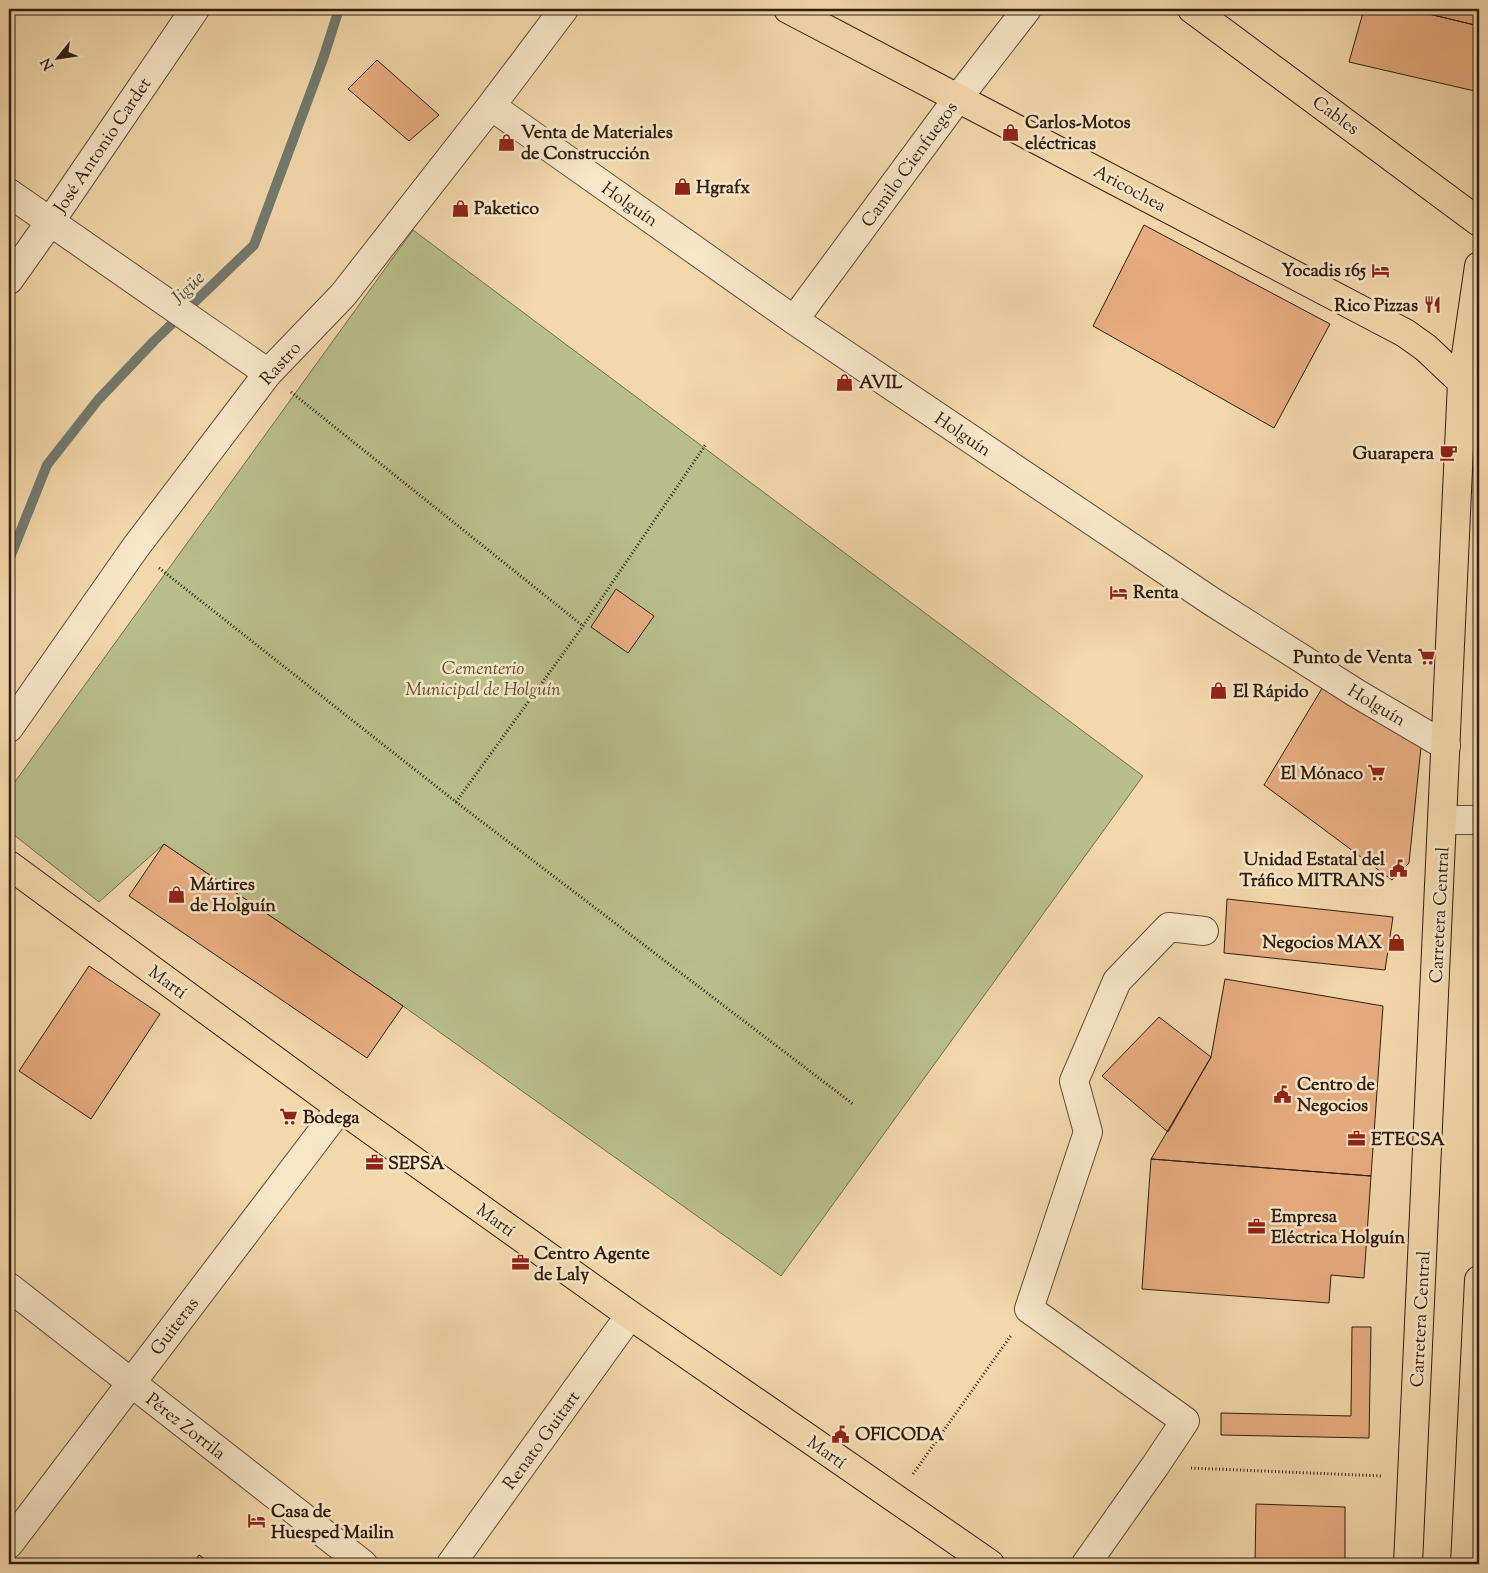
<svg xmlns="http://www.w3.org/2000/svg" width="1488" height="1573" font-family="'Sorts Mill Goudy',serif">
	<rect width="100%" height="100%" fill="#f3d8ab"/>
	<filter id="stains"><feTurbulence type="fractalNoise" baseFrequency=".004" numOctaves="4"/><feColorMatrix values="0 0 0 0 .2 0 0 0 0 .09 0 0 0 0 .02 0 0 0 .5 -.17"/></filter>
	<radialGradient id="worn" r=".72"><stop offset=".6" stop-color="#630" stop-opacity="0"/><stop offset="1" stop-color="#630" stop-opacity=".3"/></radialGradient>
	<path fill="#b9bf8b" stroke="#756e4e" d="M 413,230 L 1143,776 L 781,1276 L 403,1006 L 164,844 L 99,902 L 9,831 L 9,790 Z"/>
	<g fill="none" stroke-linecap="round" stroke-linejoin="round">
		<path stroke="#727b70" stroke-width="10" d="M 9,560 L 47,465 L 98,400 L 154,341 L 254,245 L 323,59 L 339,9"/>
	</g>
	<path fill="#e7ad81" stroke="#311d10" d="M 1364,9 L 1408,9 L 1479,26 L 1479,92 L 1349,62 Z
		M 1408,9 L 1479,9 L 1479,26 Z
		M 377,60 L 439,115 L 409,141 L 348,89 Z
		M 1144,225 L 1330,324 L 1274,428 L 1093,326 Z
		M 616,589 L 654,616 L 628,653 L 591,627 Z
		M 1324,685 L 1421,747 L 1409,863 L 1392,880 L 1264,785 Z
		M 164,844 L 403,1006 L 367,1058 L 129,896 Z
		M 1227,899 L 1393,917 L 1385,970 L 1224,953 Z
		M 89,966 L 160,1014 L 91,1119 L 19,1071 Z
		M 1225,979 L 1383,1006 L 1371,1176 L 1151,1159 L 1211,1057 Z
		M 1159,1017 L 1211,1057 L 1168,1132 L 1102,1076 Z
		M 1151,1159 L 1371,1176 L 1364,1278 L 1331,1275 L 1329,1303 L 1142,1289 Z
		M 1352,1327 L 1371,1327 L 1369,1438 L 1221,1435 L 1221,1413 L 1351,1416 Z
		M 1256,1504 L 1345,1507 L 1345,1564 L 1255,1564 Z
		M 199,1555 L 212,1564 L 192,1564 Z"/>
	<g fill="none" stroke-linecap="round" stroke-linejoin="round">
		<defs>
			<path id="minor" d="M 491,106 L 794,320 L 1211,601 L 1356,693 L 1446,746
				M 9,193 L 268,373
				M 9,280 L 50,222 L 195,9
				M 794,320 L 958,98 L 1027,9
				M 9,728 L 135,548 L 268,373 L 343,295 L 491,106 L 564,9
				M 1443,820 L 1479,820
				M 9,1287 L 363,1564
				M 9,1544 L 340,1108
				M 451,1564 L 630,1315
				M 1086,1564 L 1155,1466 L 1185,1421 L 1029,1309 L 1088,1132 L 1074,1081 L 1117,981 L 1169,927 L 1204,931"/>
			<path id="major" d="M 788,9 L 1405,333 L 1426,348 L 1462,382
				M 1192,9 L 1479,222
				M 9,865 L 340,1108 L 630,1315 L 990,1564
				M 1408,1564 L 1462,382 L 1479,266
				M 1465,1564 L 1479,1280"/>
		</defs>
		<use href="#minor" stroke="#624c37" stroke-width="30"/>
		<use href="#major" stroke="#311d10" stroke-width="30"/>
		<path stroke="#311d10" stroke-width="3" stroke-dasharray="1 2.5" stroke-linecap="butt" d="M 291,392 L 583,626
			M 159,568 L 456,802 L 853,1104
			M 456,802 L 583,626 L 706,444
			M 1191,1468 L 1382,1476
			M 913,1474 L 1012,1334"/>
		<use href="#minor" stroke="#f7e6c8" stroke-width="28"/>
		<use href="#major" stroke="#f3d8ab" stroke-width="28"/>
	</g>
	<defs>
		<symbol id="shop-bare" viewBox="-9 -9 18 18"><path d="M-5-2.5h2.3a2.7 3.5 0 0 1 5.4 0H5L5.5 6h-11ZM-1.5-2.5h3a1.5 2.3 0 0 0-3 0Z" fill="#8f2418" stroke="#f7e6c8" stroke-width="2.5" paint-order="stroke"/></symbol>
		<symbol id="hotel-bare" viewBox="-9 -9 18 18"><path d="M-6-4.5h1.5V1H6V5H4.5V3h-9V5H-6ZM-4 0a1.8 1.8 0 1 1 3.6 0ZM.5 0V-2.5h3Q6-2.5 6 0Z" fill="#8f2418" stroke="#f7e6c8" stroke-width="2.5" paint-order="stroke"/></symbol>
		<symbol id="restaurant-bare" viewBox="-9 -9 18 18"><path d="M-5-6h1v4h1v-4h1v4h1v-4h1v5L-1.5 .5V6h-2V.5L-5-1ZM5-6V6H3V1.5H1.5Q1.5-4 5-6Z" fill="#8f2418" stroke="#f7e6c8" stroke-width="2.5" paint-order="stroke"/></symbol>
		<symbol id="cafe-bare" viewBox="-9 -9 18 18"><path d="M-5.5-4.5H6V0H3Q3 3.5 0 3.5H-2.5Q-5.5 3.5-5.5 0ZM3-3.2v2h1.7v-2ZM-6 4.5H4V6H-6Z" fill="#8f2418" stroke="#f7e6c8" stroke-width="2.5" paint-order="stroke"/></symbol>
		<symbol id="supermarket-bare" viewBox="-9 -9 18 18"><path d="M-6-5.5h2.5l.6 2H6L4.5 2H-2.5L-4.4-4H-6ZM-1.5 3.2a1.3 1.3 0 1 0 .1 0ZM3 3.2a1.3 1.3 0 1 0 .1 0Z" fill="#8f2418" stroke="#f7e6c8" stroke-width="2.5" paint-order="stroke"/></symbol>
		<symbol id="civic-bare" viewBox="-9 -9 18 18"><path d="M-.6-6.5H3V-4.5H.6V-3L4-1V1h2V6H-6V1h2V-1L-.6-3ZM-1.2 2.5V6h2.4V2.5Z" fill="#8f2418" stroke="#f7e6c8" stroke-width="2.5" paint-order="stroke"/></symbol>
		<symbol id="office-bare" viewBox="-9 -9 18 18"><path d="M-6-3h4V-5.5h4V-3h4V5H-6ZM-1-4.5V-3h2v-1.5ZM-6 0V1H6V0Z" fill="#8f2418" stroke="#f7e6c8" stroke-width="2.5" paint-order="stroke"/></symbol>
	</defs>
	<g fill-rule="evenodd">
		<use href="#shop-bare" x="998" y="120" width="25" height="25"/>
		<use href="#shop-bare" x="494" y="130" width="25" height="25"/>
		<use href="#shop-bare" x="670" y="174" width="25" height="25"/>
		<use href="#shop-bare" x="448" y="196" width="25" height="25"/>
		<use href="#hotel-bare" x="1368" y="258" width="25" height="25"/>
		<use href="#restaurant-bare" x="1420" y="292" width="25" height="25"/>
		<use href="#shop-bare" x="832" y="370" width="25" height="25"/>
		<use href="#cafe-bare" x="1436" y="440" width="25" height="25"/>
		<use href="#hotel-bare" x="1106" y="580" width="25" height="25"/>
		<use href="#supermarket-bare" x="1414" y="644" width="25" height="25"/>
		<use href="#shop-bare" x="1206" y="678" width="25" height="25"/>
		<use href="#supermarket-bare" x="1364" y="760" width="25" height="25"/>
		<use href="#civic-bare" x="1386" y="856" width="25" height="25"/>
		<use href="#shop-bare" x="164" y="882" width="25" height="25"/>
		<use href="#shop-bare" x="1384" y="930" width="25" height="25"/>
		<use href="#civic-bare" x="1270" y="1082" width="25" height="25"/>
		<use href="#supermarket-bare" x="276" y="1104" width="25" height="25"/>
		<use href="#office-bare" x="1344" y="1126" width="25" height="25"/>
		<use href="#office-bare" x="362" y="1150" width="25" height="25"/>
		<use href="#office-bare" x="1244" y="1214" width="25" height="25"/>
		<use href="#office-bare" x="508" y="1250" width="25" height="25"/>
		<use href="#civic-bare" x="828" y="1422" width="25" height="25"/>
		<use href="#hotel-bare" x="244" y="1508" width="25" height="25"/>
	</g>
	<g text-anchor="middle" stroke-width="5" stroke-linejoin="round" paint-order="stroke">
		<g font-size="18" fill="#311d10" stroke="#f7e6c8">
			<text transform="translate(1336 115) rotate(36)" y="6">Cables</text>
			<text transform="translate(102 145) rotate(-56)" y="6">José Antonio Cardet</text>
			<text transform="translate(909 164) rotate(-54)" y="6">Camilo Cienfuegos</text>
			<text transform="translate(1130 188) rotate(28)" y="6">Aricochea</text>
			<text transform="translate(630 204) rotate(35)" y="6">Holguín</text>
			<text transform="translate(280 363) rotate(-48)" y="6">Rastro</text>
			<text transform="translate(963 434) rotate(34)" y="6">Holguín</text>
			<text transform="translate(1377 705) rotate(31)" y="6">Holguín</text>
			<text transform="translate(1439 915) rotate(-87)" y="6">Carretera Central</text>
			<text transform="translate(168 982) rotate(36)" y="6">Martí</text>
			<text transform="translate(496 1220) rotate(36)" y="6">Martí</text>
			<text transform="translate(1420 1319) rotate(-87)" y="6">Carretera Central</text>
			<text transform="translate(174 1326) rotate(-53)" y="6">Guiteras</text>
			<text transform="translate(186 1426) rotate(38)" y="6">Pérez Zorrila</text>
			<text transform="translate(541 1440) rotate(-54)" y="6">Renato Guitart</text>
			<text transform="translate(827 1452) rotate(35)" y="6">Martí</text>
		</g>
		<g font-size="18" font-weight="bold" fill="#311d10" stroke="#f7e6c8" text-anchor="start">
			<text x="1025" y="128">Carlos-Motos<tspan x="1025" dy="21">eléctricas</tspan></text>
			<text x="521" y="138">Venta de Materiales<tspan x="521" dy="21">de Construcción</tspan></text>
			<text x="696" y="193">Hgrafx</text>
			<text x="474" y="214">Paketico</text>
			<text x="1366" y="276" text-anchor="end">Yocadis 165</text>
			<text x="1418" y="311" text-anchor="end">Rico Pizzas</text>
			<text x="859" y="388">AVIL</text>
			<text x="1434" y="459" text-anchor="end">Guarapera</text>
			<text x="1133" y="598">Renta</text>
			<text x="1412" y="663" text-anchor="end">Punto de Venta</text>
			<text x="1233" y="697">El Rápido</text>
			<text x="1363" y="779" text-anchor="end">El Mónaco</text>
			<text x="1385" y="865" text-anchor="end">Unidad Estatal del<tspan x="1385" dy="21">Tráfico MITRANS</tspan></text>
			<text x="190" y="890">Mártires<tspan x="190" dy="21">de Holguín</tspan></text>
			<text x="1382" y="948" text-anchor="end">Negocios MAX</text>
			<text x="1297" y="1090">Centro de<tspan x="1297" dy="21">Negocios</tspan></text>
			<text x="303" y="1123">Bodega</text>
			<text x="1371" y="1145">ETECSA</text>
			<text x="388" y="1169">SEPSA</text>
			<text x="1271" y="1222">Empresa<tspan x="1271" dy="21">Eléctrica Holguín</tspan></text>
			<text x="534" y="1259">Centro Agente<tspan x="534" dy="21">de Laly</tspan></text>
			<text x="855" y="1440">OFICODA</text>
			<text x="271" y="1517">Casa de<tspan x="271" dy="21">Huesped Mailin</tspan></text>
		</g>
		<g font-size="18" font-style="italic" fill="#5a4e35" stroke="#f7e6c8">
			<text x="483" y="674">Cementerio<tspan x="483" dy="21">Municipal de Holguín</tspan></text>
		</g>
		<g font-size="19" font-style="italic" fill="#514c40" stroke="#f7e6c8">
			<text transform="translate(187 287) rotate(-45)" y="7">Jigüe</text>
		</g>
	</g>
	<rect width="1488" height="1573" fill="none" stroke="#f3d8ab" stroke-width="30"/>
	<rect x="10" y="10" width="1468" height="1553" fill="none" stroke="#311d10" stroke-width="2.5"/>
	<rect x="15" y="15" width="1458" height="1543" fill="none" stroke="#311d10"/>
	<g transform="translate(58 58) rotate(240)" stroke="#f7e6c8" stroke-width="4" paint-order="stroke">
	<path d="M0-4L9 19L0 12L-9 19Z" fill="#311d10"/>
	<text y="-8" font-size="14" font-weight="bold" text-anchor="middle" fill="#311d10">N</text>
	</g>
	<rect width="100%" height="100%" filter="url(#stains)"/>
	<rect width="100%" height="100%" fill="url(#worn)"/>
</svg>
